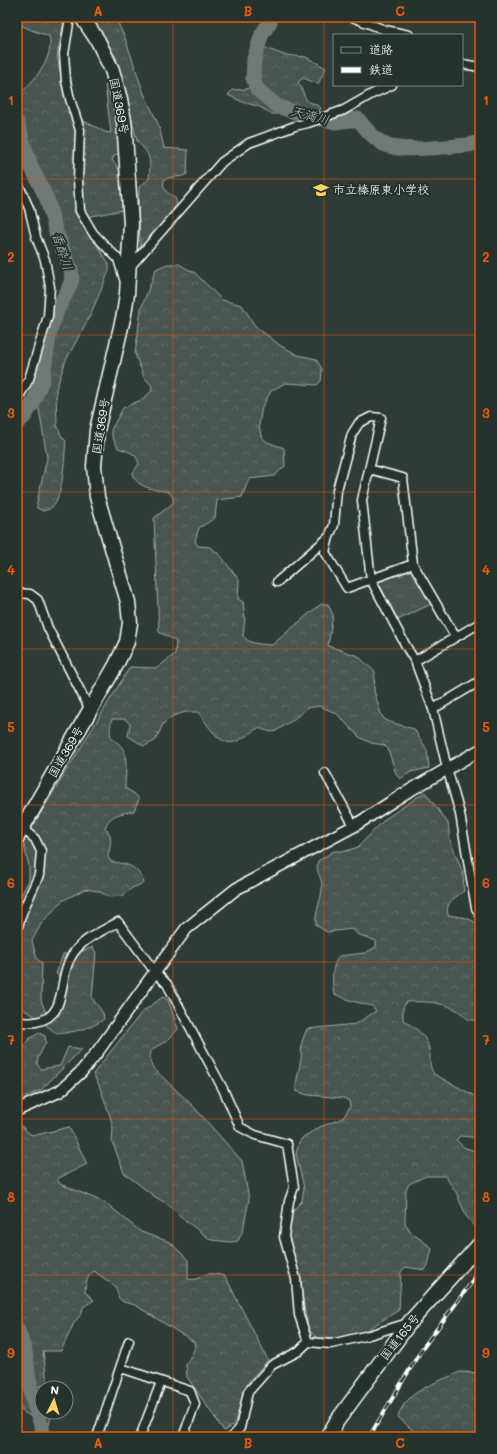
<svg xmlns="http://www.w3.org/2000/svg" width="497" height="1454" font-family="Mali,'Klee One',sans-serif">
	<defs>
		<pattern id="grass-tufts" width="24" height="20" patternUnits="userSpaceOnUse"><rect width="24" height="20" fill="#4a544f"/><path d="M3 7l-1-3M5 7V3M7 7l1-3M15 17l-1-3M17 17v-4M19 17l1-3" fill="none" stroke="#656e69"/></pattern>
		<pattern id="forest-crowns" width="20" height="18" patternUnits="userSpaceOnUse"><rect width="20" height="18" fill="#4a544f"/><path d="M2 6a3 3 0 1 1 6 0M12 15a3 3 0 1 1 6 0" fill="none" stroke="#656e69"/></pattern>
	</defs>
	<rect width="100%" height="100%" fill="#2f3b35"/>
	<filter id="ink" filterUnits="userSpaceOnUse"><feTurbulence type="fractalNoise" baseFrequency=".025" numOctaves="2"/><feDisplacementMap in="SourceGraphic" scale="8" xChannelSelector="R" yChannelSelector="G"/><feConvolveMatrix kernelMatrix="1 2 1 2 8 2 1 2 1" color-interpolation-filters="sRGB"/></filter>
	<g filter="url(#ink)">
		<path fill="url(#grass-tufts)" stroke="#a4aaa7" d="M 411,570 L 431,604 L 398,620 L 378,582 Z"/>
		<path fill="url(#forest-crowns)" stroke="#a4aaa7" d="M 17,17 L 65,17 L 57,56 L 69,113 L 105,132 L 111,133 L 105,85 L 109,83 L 112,87 L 122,147 L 121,153 L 115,155 L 112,160 L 123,174 L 123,210 L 91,216 L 84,223 L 109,264 L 109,271 L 90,316 L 66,360 L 56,389 L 57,425 L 62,437 L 66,441 C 64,457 64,502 49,509 C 47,510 45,510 43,511 L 37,508 L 37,502 L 47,458 L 38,403 L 47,371 L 55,329 L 77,275 L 78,269 L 61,229 L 17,113 L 17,97 C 32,82 55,60 49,36 L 31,30 L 17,23 Z
			M 90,17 L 113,17 L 117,21 L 125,38 L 143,91 L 159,126 L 164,148 L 188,150 L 187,174 C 179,179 171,175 164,180 C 162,190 168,193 175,198 L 177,204 L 141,251 L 138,211 L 139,187 L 149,179 C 151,159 151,156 137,141 L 116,57 Z
			M 263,47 L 284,55 L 306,57 L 326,68 L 318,84 L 303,78 L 298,82 C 303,88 303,95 307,101 L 319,106 L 321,108 L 318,113 L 310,114 L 292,106 L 285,114 L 272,114 L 258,106 L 245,103 L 228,95 L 232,90 L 247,89 L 251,85 Z
			M 167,264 L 179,264 L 184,267 L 195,273 L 222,300 L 242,305 L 255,326 L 281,346 L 298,355 L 316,359 L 322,369 L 321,381 L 317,385 L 285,383 L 271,391 L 262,407 L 259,425 L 261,436 L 267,442 L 284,448 L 285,466 L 274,476 L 249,479 L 242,497 L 217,500 L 215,518 L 199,528 L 195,541 L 198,546 L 210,547 L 220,555 L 239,580 L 238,599 L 243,602 L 245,618 L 243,636 C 250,645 262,644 272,645 L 317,607 L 322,604 L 328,604 L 333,615 L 328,646 L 358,656 L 375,672 L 374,691 L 381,714 L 384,719 L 390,722 L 414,729 L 427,750 L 429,768 L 411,772 L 400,779 L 396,774 L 388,749 L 384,745 L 371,743 L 359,737 L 336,713 L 319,706 L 307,708 L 293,720 L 276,731 L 271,732 L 258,728 C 251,732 244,738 237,741 C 220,749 207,723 198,712 L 186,712 L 173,716 L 163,724 L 155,741 L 144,746 L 128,736 L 130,724 L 125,719 L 112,719 C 105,746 119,736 124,752 C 128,762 125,777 125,788 L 135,794 L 139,799 L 134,811 C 122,813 108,815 105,828 C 114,836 110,846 108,857 L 111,862 C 127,863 139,867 144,883 L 132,888 L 122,896 L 110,897 L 98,891 L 85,889 L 62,901 L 41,924 L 32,941 L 37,959 L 42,963 L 41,1000 L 45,1011 L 59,1016 L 67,984 L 56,974 L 63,954 L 75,954 L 93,947 L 96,953 L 92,998 L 103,1013 L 104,1019 C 91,1029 73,1032 57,1034 L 35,1016 L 24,1010 L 17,1003 L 17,903 L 29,880 L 29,866 L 23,842 L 130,667 L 157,668 L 175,654 L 176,641 L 159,632 L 154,518 L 173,503 L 173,497 L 169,492 C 154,489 139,489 132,474 L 139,464 C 136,452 129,452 118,448 L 112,436 L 111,430 L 123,408 L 141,400 L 151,392 L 152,386 L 144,377 L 135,354 L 141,309 L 156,269 Z
			M 425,792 L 448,823 L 450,840 L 463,873 L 464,891 C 455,898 445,902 448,915 L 467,918 L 478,924 L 480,930 L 480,1020 C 463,1021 467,1016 455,1009 C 441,1002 423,1001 406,1002 L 403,1008 L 403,1020 C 419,1031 428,1035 430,1056 C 430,1063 430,1068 434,1074 L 480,1099 L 480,1138 L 460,1136 L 456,1140 L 465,1148 L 480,1152 L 480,1230 L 479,1231 L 466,1216 L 456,1192 L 445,1176 L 426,1176 L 409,1184 L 406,1190 L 405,1223 L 412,1233 L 432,1248 L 428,1265 L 425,1270 L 405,1267 L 401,1272 L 399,1310 L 360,1334 L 335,1339 L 317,1338 L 308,1329 L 299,1276 L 288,1238 L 290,1214 L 302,1201 L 304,1188 L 296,1154 L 299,1142 L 303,1137 L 320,1127 L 343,1118 L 350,1107 L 349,1101 L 344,1098 L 308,1095 L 296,1091 L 296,1084 L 301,1060 L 302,1041 L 307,1029 L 356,1024 L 376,1011 L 372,1006 L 352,1001 L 334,994 C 332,981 331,967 339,956 L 365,953 L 376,947 L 376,941 L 357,934 L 353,929 L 327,932 L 316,925 C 314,911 323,898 322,885 C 321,875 315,872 318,861 L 334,851 L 346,851 L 358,847 L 385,819 Z
			M 163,997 L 168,1000 L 178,1029 C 175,1032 172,1036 169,1039 C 156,1049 146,1046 152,1067 L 194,1107 L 242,1161 L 249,1199 L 243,1230 L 238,1241 L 231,1242 L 211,1240 L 186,1221 L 166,1203 L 155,1197 L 124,1173 L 112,1141 L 113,1128 L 110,1116 L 99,1085 L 93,1074 L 142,1012 Z
			M 39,1033 L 45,1036 L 46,1042 L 38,1058 L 37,1064 L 41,1069 L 60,1066 L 68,1047 L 82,1049 L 41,1090 L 17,1101 L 17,1054 L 29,1039 Z
			M 17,1122 L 30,1134 L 36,1135 L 69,1127 L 87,1164 L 57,1179 L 60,1184 L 106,1203 L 141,1232 L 170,1242 L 188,1260 L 188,1279 C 198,1281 200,1276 208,1274 C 213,1273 219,1275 225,1276 L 268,1360 L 249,1381 L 234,1424 L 224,1431 L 187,1377 L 186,1365 L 195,1348 L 194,1342 L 135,1305 L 123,1302 L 119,1298 L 115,1286 L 94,1271 C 86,1277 86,1283 85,1292 L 94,1300 L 83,1307 L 82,1313 L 74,1323 L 61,1351 L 43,1351 L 47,1382 L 43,1386 L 29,1387 L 28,1403 L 42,1409 L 42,1412 L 52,1413 L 48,1429 L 21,1410 L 17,1391 Z
			M 460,1372 L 480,1373 L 480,1437 L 420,1437 L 398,1417 C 405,1391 438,1382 460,1372 Z"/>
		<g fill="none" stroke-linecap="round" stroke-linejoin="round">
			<path stroke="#707975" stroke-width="15" d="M 271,17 L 270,22 L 262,34 L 254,59 L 253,78 L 257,89 L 277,106 L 303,115 L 335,122 L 358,119 C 365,128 372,137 382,143 C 398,154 448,146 469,145 L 480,142
				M 17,122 L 30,164 L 47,199 L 56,232 L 71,270 L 72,279 L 68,290 L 58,308 L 50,331 L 42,381 L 31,406 L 25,416 L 17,423
				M 17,1328 L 25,1351 L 32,1398 L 45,1437"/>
			<defs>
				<path id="street" d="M 70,17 L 64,54 L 66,81 L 70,99 L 80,130 L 78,180 L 80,211 L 93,233 L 118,259 L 124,279
					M 352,17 L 385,30 L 409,35
					M 462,64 L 480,67
					M 17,181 L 29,208 L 36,237 L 45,260 L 50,287 L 48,316 L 29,379 L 17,400
					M 129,268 L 222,162 L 249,143 L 295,126 L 308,123 L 344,110 L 372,94 L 392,85
					M 369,469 L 403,478 L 413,564 L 455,636
					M 413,564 L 347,588 L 325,552 L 329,537 L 334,525 L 337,490 L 352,434 L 359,423 L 371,417 L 381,418 L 362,500 L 371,580 L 407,648 L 415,661 L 433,709 L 447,768 L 460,814 L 476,908 L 480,915
					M 277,582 L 329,537
					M 17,593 L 30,594 L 38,600 L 48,628 L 90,710
					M 415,661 L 480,623
					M 433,709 L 480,681
					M 325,773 L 354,826
					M 17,930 L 22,913 L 39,875 L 41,851 L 35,839 L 22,828
					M 17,1022 C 23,1022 30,1023 36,1022 C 69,1016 57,980 71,957 C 81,939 101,932 118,922 L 155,972 L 167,984 L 223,1089 L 240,1127 L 255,1135 L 287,1144 L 294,1187 L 289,1201 L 284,1237 L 296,1279 L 299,1315 L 308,1342
					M 121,1368 L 190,1391 L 195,1404 L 183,1437
					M 97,1437 L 129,1341
					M 140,1437 L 161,1382
					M 232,1437 L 240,1428 L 248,1392 L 272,1365 L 299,1351 L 308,1342 L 331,1344 L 369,1335 L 408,1323"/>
				<path id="secondary" d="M 17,1110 L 60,1091 L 81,1072 L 98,1051 L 186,929 L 236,889 L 354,826 L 402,795 L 480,750"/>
				<path id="highway" d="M 17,837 L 116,665 L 127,642 L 130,623 L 128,602 L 97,497 L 94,466 L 97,430 L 124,314 L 127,294 L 131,224 L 124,121 L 120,99 L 112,70 L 98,41 L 82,17
					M 328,1437 L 337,1421 L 410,1322 L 480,1244"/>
			</defs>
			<use href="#street" stroke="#fff" stroke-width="11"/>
			<use href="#secondary" stroke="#fff" stroke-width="14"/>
			<use href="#highway" stroke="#fff" stroke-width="17"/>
			<use href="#street" stroke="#26332d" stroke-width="8"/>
			<use href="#secondary" stroke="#26332d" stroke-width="11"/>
			<use href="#highway" stroke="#26332d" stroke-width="14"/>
			<defs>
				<path id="rail" d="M 369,1437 L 422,1349 L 480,1271"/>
			</defs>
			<use href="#rail" stroke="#fff" stroke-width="4"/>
			<use href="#rail" stroke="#26332d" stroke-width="2.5" stroke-dasharray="8" stroke-linecap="butt"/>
		</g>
	</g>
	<path fill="none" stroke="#e8590c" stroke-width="1" stroke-opacity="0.55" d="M 173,17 L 173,1437M 324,17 L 324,1437M 17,179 L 480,179M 17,335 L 480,335M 17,492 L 480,492M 17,649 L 480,649M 17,805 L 480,805M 17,962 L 480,962M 17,1119 L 480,1119M 17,1275 L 480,1275"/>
	<defs>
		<symbol id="school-bare" viewBox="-9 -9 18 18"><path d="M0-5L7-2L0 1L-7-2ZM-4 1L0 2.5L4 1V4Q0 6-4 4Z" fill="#ffd166" stroke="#26332d" stroke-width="2.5" paint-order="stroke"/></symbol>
	</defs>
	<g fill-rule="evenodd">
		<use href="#school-bare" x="310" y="179" width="22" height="22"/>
	</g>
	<g text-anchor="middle" stroke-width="4" stroke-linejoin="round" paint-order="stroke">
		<g font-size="12" fill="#fff" stroke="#26332d">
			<text transform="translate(119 106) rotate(79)" y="4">国道369号</text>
			<text transform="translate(101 426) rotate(-81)" y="4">国道369号</text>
			<text transform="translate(66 752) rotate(-60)" y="4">国道369号</text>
			<text transform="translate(400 1337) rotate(-52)" y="4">国道165号</text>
		</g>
		<g font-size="12" fill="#fff" stroke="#26332d" text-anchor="start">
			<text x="333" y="194">市立榛原東小学校</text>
		</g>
		<g font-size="13" font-style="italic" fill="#b8bcba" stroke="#26332d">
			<text transform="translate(310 115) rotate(15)" y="5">天満川</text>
			<text transform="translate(63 251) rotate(73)" y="5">香酔川</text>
		</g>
	</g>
	<rect width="497" height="1454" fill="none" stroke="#26332d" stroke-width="44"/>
	<rect x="333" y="34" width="130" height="52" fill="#26332d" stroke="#7d8581"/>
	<rect x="341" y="47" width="20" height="6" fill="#26332d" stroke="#7d8581"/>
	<text x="369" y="54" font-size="12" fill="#ffffff">道路</text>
	<rect x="341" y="67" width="20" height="6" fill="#ffffff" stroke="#7d8581"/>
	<text x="369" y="74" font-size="12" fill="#ffffff">鉄道</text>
	<g transform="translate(54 1400) rotate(5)"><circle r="19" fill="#26332d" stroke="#7d8581"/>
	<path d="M0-3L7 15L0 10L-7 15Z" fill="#ffd166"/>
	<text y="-6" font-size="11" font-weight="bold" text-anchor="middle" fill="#ffffff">N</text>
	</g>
	<rect x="22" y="22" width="453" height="1410" fill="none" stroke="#e8590c" stroke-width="1.5"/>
	<g font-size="13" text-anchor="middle" font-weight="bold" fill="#e8590c">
		<text x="98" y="16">A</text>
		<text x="248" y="16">B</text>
		<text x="400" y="16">C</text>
		<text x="11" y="105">1</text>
		<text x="486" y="105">1</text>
		<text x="11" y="262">2</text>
		<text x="486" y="262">2</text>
		<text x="11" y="418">3</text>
		<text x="486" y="418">3</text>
		<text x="11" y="575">4</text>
		<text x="486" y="575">4</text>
		<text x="11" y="732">5</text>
		<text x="486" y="732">5</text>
		<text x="11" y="888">6</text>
		<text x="486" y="888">6</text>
		<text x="11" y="1045">7</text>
		<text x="486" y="1045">7</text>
		<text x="11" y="1202">8</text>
		<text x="486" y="1202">8</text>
		<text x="11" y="1358">9</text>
		<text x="486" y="1358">9</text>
		<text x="98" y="1448">A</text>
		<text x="248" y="1448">B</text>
		<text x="400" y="1448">C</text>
	</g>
</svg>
